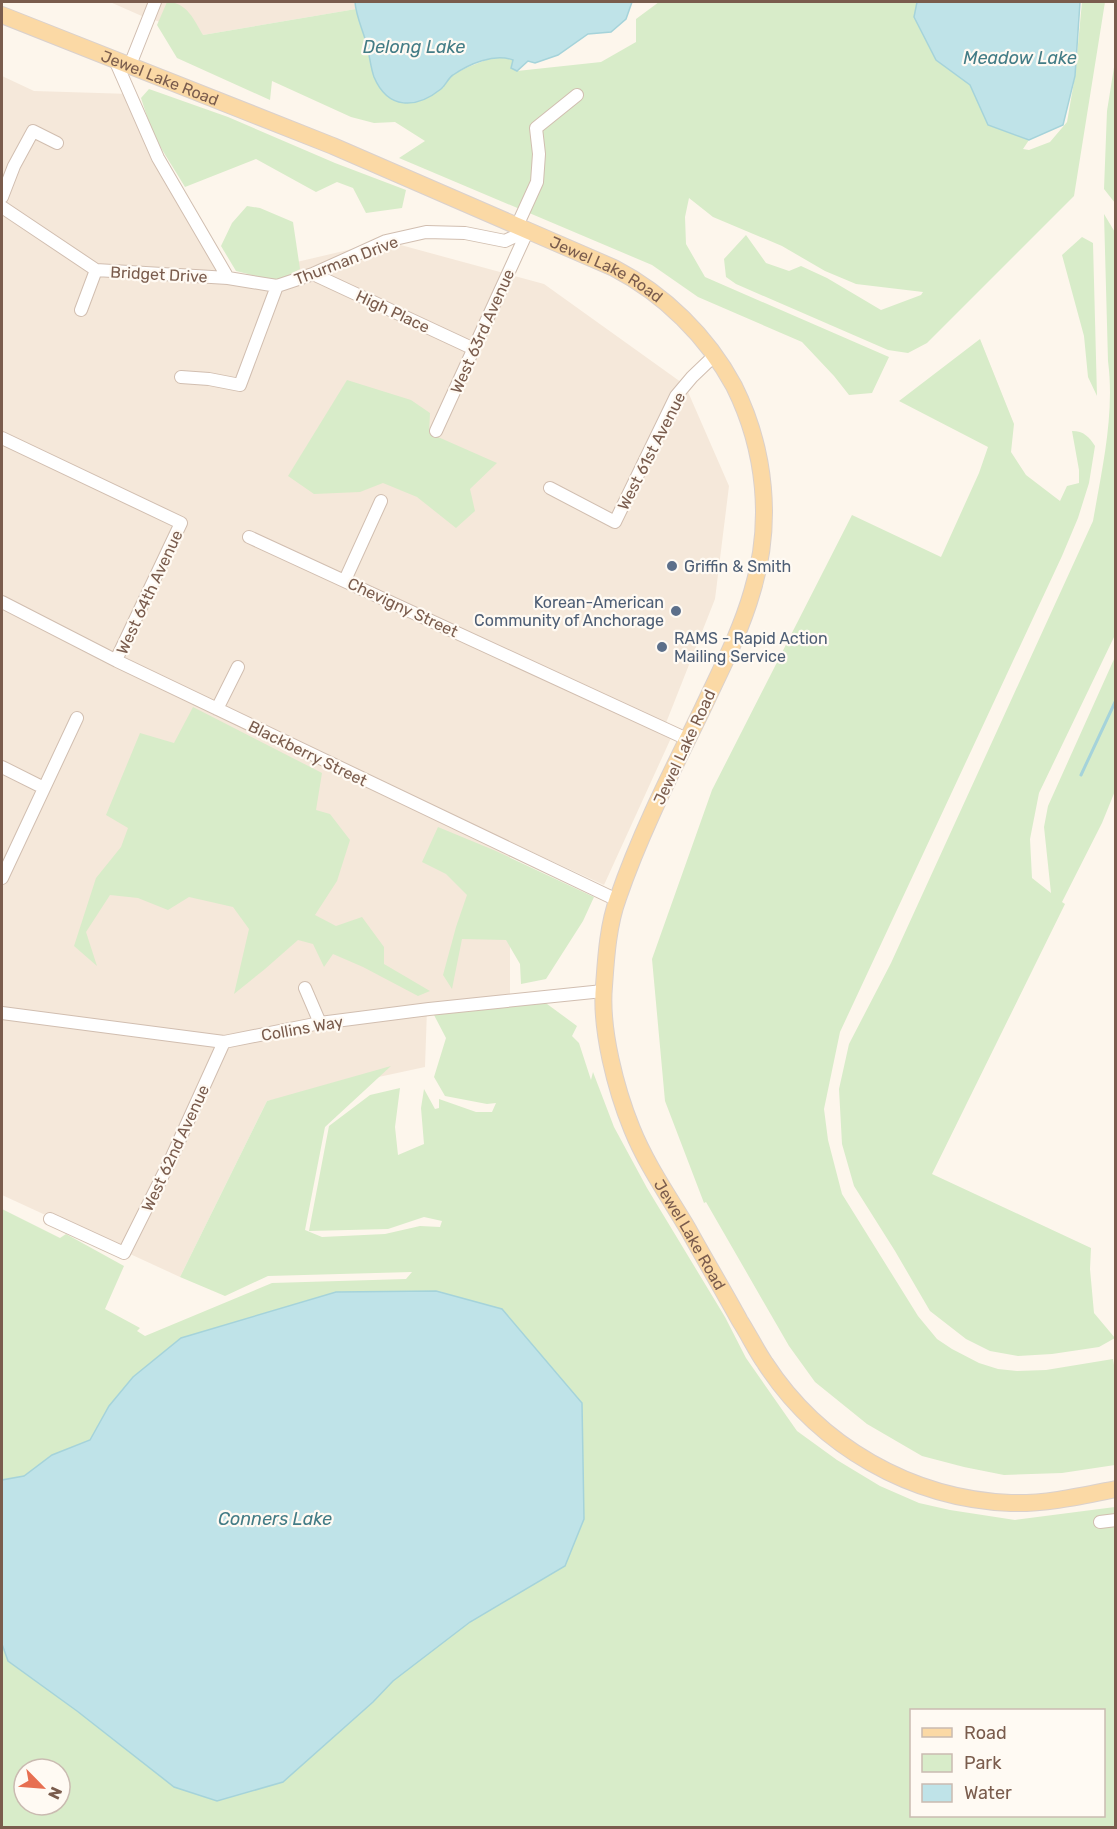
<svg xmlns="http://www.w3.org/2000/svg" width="1117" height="1829" font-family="Rubik,sans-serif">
	<rect width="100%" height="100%" fill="#fdf6ec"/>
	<path fill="#f5e8da" d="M 110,2 L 355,2 L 356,9 L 203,35 L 144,17 Z
		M 2,76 L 34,91 L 131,94 L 229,278 L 386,241 L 544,284 L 685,385 L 729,486 L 715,599 L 664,728 L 671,738 L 604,885 L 510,842 L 510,1001 L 427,1009 L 425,1067 L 267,1101 L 180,1277 L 2,1195 Z"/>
	<path fill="#d8ecc9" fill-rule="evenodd" d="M 167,2 C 187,2 194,20 203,35 L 356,9 L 365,36 L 443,88 L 450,76 L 468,67 L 491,58 L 504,57 L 513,60 L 511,68 L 517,71 L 601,62 L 636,42 L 636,19 L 659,2 L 917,2 L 914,17 L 936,60 L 970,85 L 988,125 L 1029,140 L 1023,149 L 1029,150 L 1050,142 L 1067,122 L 1075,76 L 1082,2 L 1105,2 L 1074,196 L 927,343 L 908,353 L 888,350 L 736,284 L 726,277 L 724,259 L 746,235 L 766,263 L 789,271 L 801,266 L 827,278 L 881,310 L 921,295 L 923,292 L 856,284 L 825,271 L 782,246 L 713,217 L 689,198 L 685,217 L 686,244 L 705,277 L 889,357 L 872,393 L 849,395 L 834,376 L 802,342 L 698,297 L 652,265 L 399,158 L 425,141 L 395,122 L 374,123 L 351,117 L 272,81 L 270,100 L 177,58 L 157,25 Z
		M 1115,61 L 1115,203 L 1104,189 L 1107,111 Z
		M 149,89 L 228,117 L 335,163 L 406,190 L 402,208 L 366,213 L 353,188 L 337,182 L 316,192 L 256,159 L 185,187 L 153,135 L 141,98 Z
		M 247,206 L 260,208 L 293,222 L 300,269 L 277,281 L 236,271 L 221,246 L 232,223 Z
		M 1104,214 L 1116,234 L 1115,635 L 1039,793 L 1030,839 L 1032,878 L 1051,893 L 1044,827 L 1048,806 L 1115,657 L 1115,791 L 1102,823 L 1062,902 L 1065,904 L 932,1174 L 1091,1248 L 1090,1269 L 1094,1313 L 1115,1338 L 1099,1347 L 1052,1354 L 1018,1356 L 990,1351 L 966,1339 L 930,1311 L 895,1251 L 854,1186 L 842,1144 L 839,1089 L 849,1044 L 891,963 L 1093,521 C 1102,469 1115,414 1108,361 Z
		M 1082,237 L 1093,243 L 1097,396 L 1088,377 L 1084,336 L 1062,255 Z
		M 980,339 L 1014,424 L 1011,452 L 1026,475 L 1060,501 L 1067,486 L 1079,483 L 1079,470 L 1072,431 C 1084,431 1089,437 1095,446 L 1089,483 L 1078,518 L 1062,556 L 840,1032 L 824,1109 L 828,1140 L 842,1194 L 918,1316 L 937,1339 L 952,1349 L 979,1363 L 998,1369 L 1017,1371 L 1046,1370 L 1113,1359 L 1116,1377 L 1115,1465 L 1062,1473 L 1004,1475 L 964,1467 L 922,1456 L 867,1424 L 815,1382 L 789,1346 L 706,1202 L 704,1203 L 665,1101 L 652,959 L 712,790 L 852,515 L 941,557 L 979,473 L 988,447 L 899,401 Z
		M 347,380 L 411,400 L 430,413 L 429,433 L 497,463 L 470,489 L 475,511 L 456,528 L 417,497 L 383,483 L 360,492 L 314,494 L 288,476 Z
		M 193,707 L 322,773 L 316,810 L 330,814 L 350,840 L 337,881 L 315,915 L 336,926 L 362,917 L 384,947 L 384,964 L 430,991 L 418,996 L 363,967 L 333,954 L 324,967 L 313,944 L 298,940 L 265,969 L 234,994 L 249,929 L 233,907 L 189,897 L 168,910 L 138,898 L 110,895 L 86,932 L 97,966 L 74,946 L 96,878 L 121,847 L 128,828 L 106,815 L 140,733 L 174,743 Z
		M 438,827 L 496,851 L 594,897 L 583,921 L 546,979 L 521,984 L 520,964 L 506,940 L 462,939 L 452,989 L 443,975 L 456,927 L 467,895 L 446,874 L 422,862 Z
		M 543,1001 L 577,1026 L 572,1036 L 579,1043 L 591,1080 L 593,1072 L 614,1127 L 647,1188 L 725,1317 L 746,1358 L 797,1431 L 837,1460 L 880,1486 L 919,1503 L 950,1510 L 1015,1520 L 1115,1507 L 1115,1827 L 2,1827 L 2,1209 L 60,1238 L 66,1234 L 124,1266 L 105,1309 L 140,1328 L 137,1331 L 145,1336 L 272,1283 L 406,1279 L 412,1272 L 268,1276 L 225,1296 L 180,1277 L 267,1101 L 391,1066 L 325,1127 L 305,1230 L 322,1237 L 385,1234 L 420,1226 L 440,1227 L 442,1221 L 424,1217 L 388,1229 L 309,1231 L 329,1126 L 370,1095 L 400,1088 L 395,1127 L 398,1155 L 424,1144 L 421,1108 L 424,1089 L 435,1109 L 439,1108 L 439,1099 L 476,1112 L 492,1112 L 496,1103 L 487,1104 L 445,1096 L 434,1077 L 446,1038 L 434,1015 ZM 912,1710 L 1104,1710 L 1104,1816 L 912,1816 ZM 24,1769 L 60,1769 L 60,1805 L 24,1805 Z"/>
	<path fill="#bfe3e8" stroke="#a5d3da" stroke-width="1.5" d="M 355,2 L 632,2 L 626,19 L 611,32 L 588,34 L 558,55 L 535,63 L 528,61 L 517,71 L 511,68 L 513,60 C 494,53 469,64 453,75 C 448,78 446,85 441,89 C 416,109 388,110 374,77 C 371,69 370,59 368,50 C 365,34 356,18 355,2 Z
		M 917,2 L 1080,2 L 1075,76 L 1063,125 L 1029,140 L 988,125 L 970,85 L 936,60 L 914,17 Z
		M 436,1291 L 502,1309 L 582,1403 L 584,1519 L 565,1566 L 470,1622 L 393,1681 L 373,1702 L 283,1782 L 217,1801 L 174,1787 L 77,1711 L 8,1661 L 2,1644 L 2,1480 L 24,1476 L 52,1455 L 90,1440 L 109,1406 L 133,1377 L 181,1338 L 336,1292 Z"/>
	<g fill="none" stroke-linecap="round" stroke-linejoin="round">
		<path stroke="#a5d3da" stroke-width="3" d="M 1081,775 L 1116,700"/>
		<defs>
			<path id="minor" d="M 115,60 L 158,158 L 228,278
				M 130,65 L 155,2
				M 2,197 L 14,166 L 33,131 L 57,143
				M 2,207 L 96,270 L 228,278 L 277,286 L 313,274 L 386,241 L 426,232 L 465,233 L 505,241 L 528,230
				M 517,226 L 537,182 L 539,154 L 536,128 L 577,95
				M 313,274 L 474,349
				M 81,310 L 96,270
				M 181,377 L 209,379 L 240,385 L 277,286
				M 436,431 L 528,230
				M 2,438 L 181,523 L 116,660
				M 550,488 L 615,522 L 676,396 L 692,377 L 715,355
				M 249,537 L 687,739
				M 345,580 L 381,501
				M 2,602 L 117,661 L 617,900
				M 217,709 L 238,667
				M 2,767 L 44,788
				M 2,878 L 77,718
				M 305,988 L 320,1023
				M 2,1013 L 224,1042 L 320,1023 L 429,1009 L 603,991
				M 50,1219 L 124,1253 L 170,1161 L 224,1042
				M 1100,1522 L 1116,1520"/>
			<g id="major">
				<path id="s1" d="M 2,15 L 333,146 L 614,268 C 664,294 707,336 734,386 C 766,450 773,524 752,592 C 740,634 719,673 701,712 C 671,773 640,834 618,898 C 608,925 606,958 604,986 C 600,1029 616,1090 632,1129 C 646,1164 669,1197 688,1229 C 705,1260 723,1290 740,1321 C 749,1335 756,1350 765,1363 C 819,1446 911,1499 1011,1503 C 1046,1504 1081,1496 1116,1489"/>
			</g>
		</defs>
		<use href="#minor" stroke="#d1beb0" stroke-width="14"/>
		<use href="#major" stroke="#dad1cd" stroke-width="18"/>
		<use href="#minor" stroke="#fff" stroke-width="12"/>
		<use href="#major" stroke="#fbd9a5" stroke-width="16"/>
	</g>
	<g fill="#5c6f8a" stroke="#fffaf3" stroke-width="2">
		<circle cx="672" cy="566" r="6"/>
		<circle cx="676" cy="611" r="6"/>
		<circle cx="662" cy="647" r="6"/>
	</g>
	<g text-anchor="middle" stroke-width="4.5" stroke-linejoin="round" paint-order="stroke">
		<g font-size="16" fill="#7a5c4d" stroke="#fffaf3">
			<text dy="6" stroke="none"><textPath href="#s1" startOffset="170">Jewel Lake Road</textPath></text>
			<text transform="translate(346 260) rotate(-21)" y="6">Thurman Drive</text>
			<text dy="6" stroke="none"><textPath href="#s1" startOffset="656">Jewel Lake Road</textPath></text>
			<text transform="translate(159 274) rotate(3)" y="6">Bridget Drive</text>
			<text transform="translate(393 311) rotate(25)" y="6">High Place</text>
			<text transform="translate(482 331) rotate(-66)" y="6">West 63rd Avenue</text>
			<text transform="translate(651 451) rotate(-63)" y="6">West 61st Avenue</text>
			<text transform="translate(149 592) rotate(-65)" y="6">West 64th Avenue</text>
			<text transform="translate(403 607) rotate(25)" y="6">Chevigny Street</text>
			<text transform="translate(684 747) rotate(-65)" y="6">Jewel Lake Road</text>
			<text transform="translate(308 753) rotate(26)" y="6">Blackberry Street</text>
			<text transform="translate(302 1028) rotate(-10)" y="6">Collins Way</text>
			<text transform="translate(175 1148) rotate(-65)" y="6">West 62nd Avenue</text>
			<text dy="6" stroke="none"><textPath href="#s1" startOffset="1736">Jewel Lake Road</textPath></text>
		</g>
		<g font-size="16" fill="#4e5e75" stroke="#fffaf3" text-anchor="start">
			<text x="684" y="572">Griffin &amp; Smith</text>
			<text x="664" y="608" text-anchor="end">Korean-American<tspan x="664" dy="18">Community of Anchorage</tspan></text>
			<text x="674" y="644">RAMS - Rapid Action<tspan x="674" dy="18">Mailing Service</tspan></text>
		</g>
		<g font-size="18" font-style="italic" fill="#437c86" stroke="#fffaf3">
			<text x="414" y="53">Delong Lake</text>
			<text x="1020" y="64">Meadow Lake</text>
			<text x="275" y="1525">Conners Lake</text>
		</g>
	</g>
	<rect width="1117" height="1829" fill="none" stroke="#7a5c4d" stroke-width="6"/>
	<rect x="910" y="1709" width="195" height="108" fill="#fffaf3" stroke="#cabbb1" stroke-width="1.5"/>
	<rect x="922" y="1728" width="30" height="9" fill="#fbd9a5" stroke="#cabbb1" stroke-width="1.5"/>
	<text x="964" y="1739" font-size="18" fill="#7a5c4d">Road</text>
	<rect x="922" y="1754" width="30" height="18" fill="#d8ecc9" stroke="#cabbb1" stroke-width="1.5"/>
	<text x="964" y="1769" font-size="18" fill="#7a5c4d">Park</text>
	<rect x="922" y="1784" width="30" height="18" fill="#bfe3e8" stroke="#cabbb1" stroke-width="1.5"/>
	<text x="964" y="1799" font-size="18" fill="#7a5c4d">Water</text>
	<g transform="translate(42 1787) rotate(115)"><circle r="28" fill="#fffaf3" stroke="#cabbb1" stroke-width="1.5"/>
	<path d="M0-4.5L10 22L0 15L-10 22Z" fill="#e76f51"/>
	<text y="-9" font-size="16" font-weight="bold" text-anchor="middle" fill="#7a5c4d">N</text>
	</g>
</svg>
